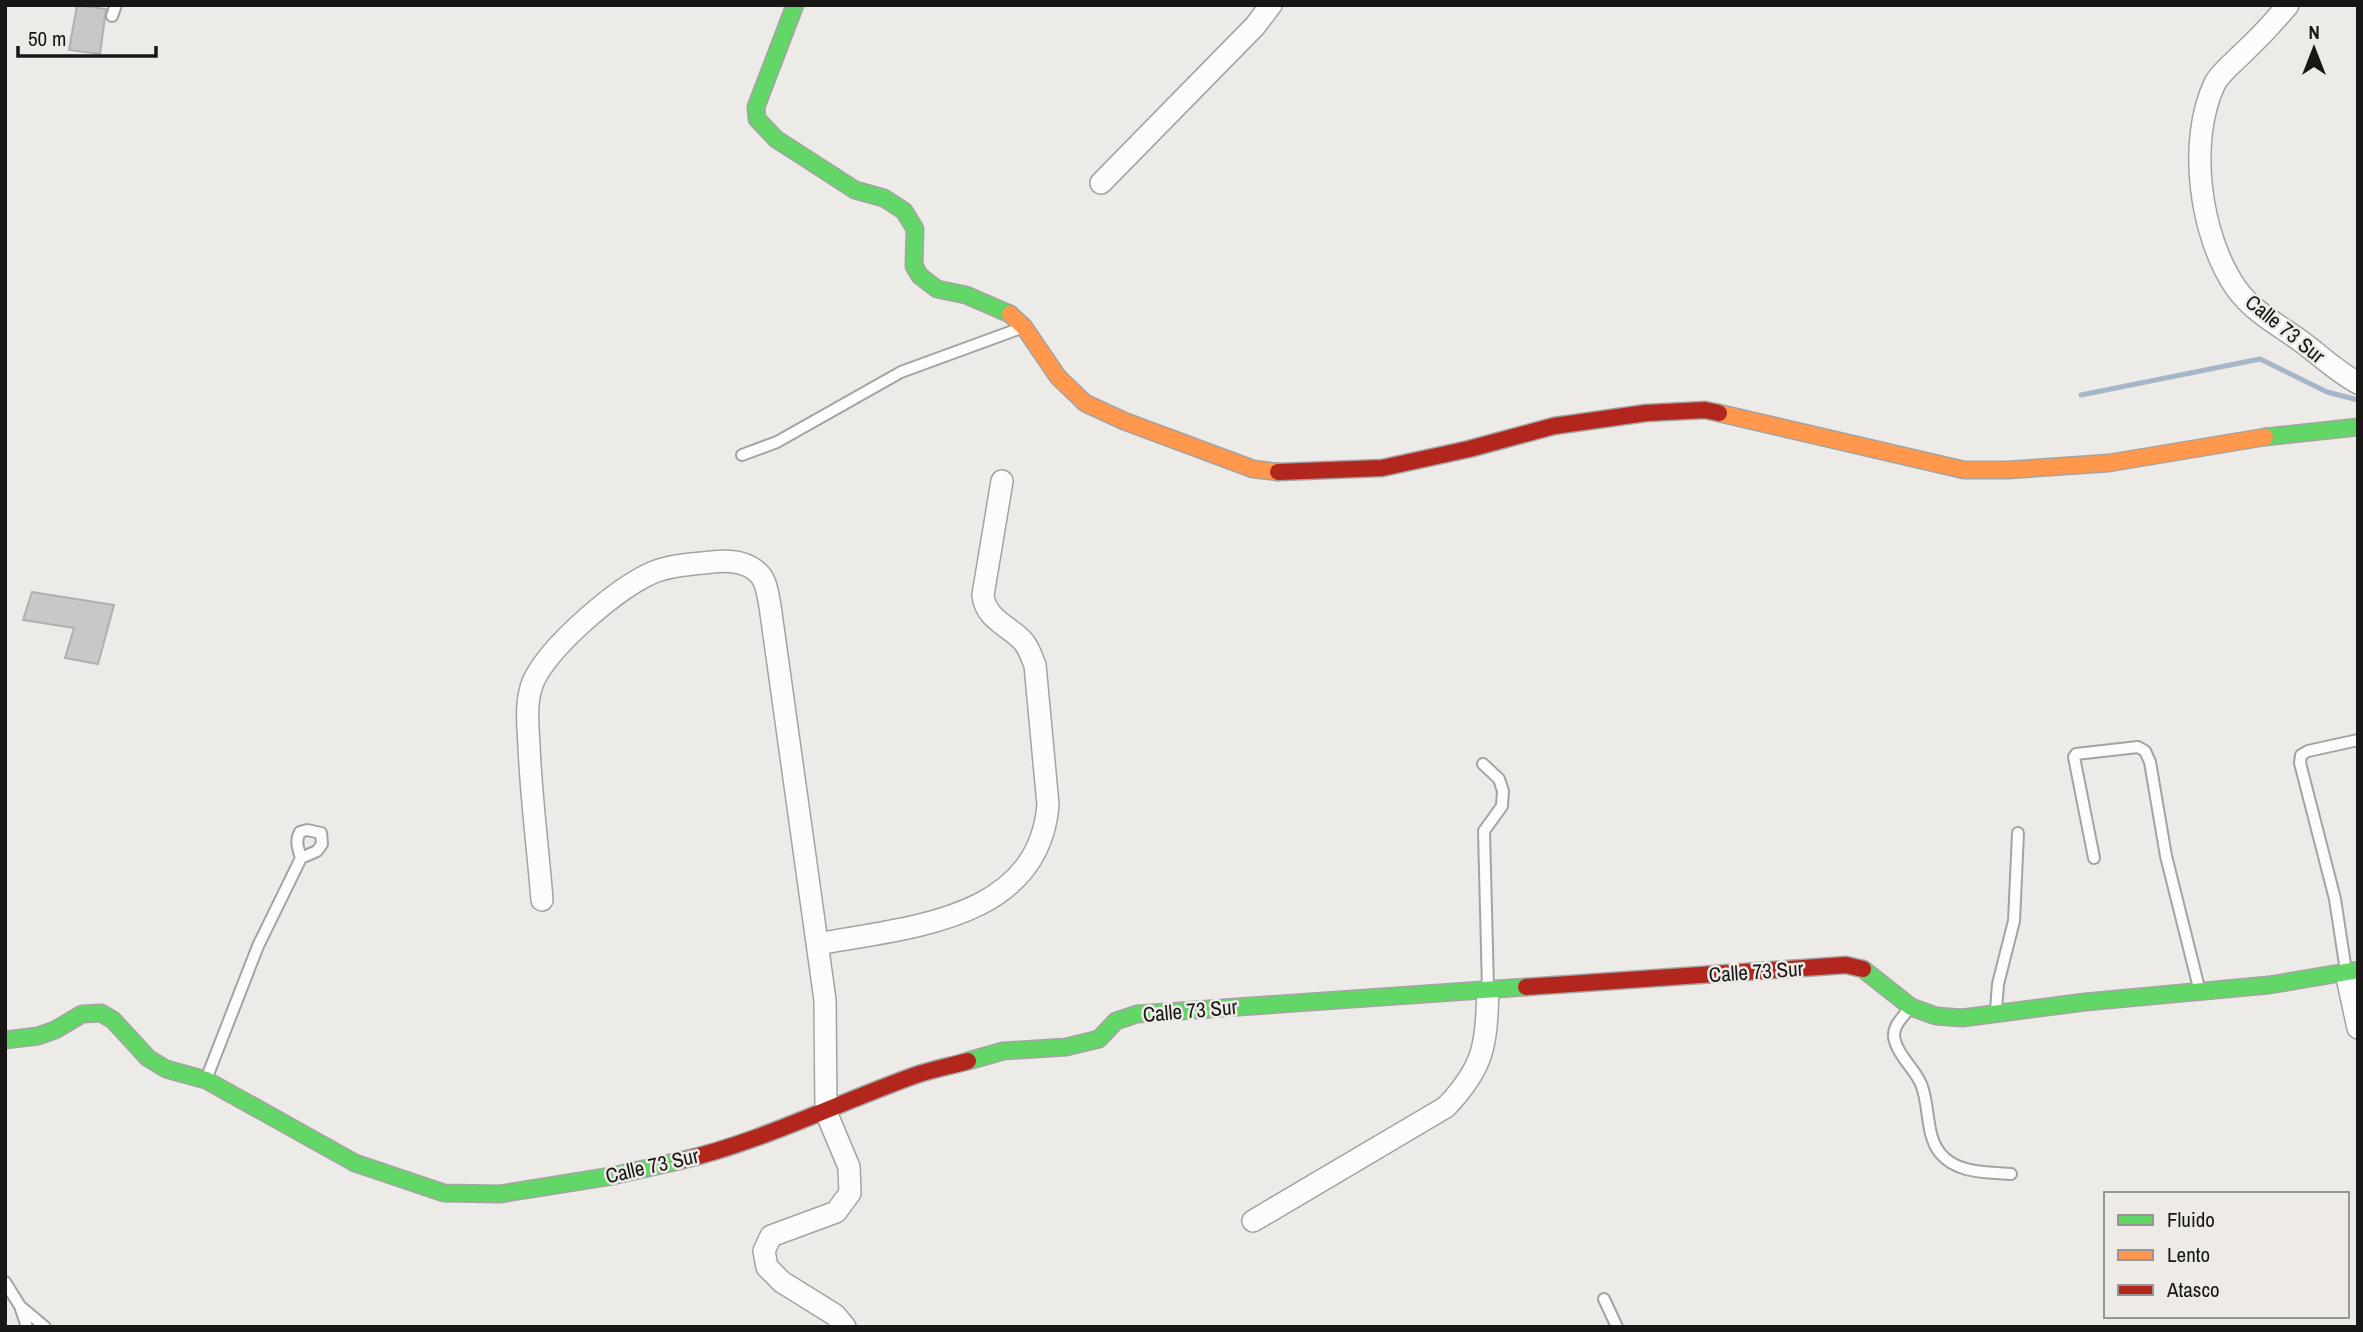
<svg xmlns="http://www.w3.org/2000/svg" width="2363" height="1332" font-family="'Archivo Narrow',sans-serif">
	<rect width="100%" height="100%" fill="#edebe8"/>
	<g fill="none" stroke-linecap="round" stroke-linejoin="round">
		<path stroke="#a6b6c9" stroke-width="5" d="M 2081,395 L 2260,359 L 2327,392 L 2358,400"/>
	</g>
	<path fill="#cac8c6" stroke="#b0afae" stroke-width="2" d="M 77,5 L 106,9 L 100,54 L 69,50 Z
		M 32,592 L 114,605 L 98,664 L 65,658 L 74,628 L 23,620 Z"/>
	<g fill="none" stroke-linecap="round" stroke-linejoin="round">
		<defs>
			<path id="lane" d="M 112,16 L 116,5
				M 742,455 L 777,442 L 901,372 L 1021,328
				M 1483,764 L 1499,779 L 1503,791 L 1502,806 L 1484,831 L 1488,989
				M 2094,858 L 2074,757 L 2076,754 L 2138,747 L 2145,751 L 2150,762 L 2166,856 L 2199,988
				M 2346,971 L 2335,899 L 2300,763 L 2301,755 L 2308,751 L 2358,740
				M 1909,1009 C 1902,1018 1893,1026 1894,1037 C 1897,1055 1915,1069 1921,1084 C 1930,1105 1925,1134 1940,1153 C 1957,1174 1987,1172 2011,1174
				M 1996,1010 L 1998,984 L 2014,921 L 2018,833
				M 207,1077 L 258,946 L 301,858 L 317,851 L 322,844 L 321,833 L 307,830 L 300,832 C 295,841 298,848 301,858
				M 5,1282 L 20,1306 L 45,1327
				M 1604,1299 L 1617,1327
				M 20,1306 L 27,1327"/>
			<path id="street" d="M 2288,5 C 2274,22 2260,37 2244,52 C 2235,61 2221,72 2215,83 C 2187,141 2200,236 2236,288 C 2253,312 2279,325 2302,342 C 2321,356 2337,372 2358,383
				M 1101,183 L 1255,26 L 1271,5
				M 542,900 C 538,848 531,797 529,746 C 528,725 525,702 533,682 C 549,646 618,587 654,572 C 671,565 693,564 712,562 C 729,560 749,561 761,576 C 767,584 768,596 770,606 L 825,1000 L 826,1112 L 849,1167 L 850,1193 L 836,1212 L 771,1236 L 764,1251 L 767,1267 L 782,1282 L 835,1315 L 845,1327
				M 818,944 C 908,927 1038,921 1048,805 L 1035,665 C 1031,656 1029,647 1022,640 C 1007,625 985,618 983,595 L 1002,481
				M 2346,973 L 2358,1028
				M 1253,1221 L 1446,1107 C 1485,1066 1486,1045 1488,990"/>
			<path id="fast" d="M 795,5 L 756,107 L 757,119 L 776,139 L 855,190 L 884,198 L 904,211 L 915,229 L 914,266 L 920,276 L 937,289 L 966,295 L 1010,314
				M 2265,437 L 2358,427
				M 1863,969 L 1911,1007 L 1936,1016 L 1962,1018 L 2085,1002 L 2269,985 L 2358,970
				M 5,1040 L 38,1036 L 55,1030 L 82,1014 L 101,1013 L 113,1020 L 148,1058 L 166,1069 L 206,1080 L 355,1163 L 444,1193 L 500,1194 L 612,1176 L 679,1161
				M 968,1061 L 1003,1051 L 1066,1047 L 1099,1039 L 1116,1021 L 1137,1014 L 1526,987"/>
			<path id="slow" d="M 1010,314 L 1024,327 L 1058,377 L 1085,403 L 1124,421 L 1253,469 L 1278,472
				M 1719,413 L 1964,470 L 2008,470 L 2109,463 L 2265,437"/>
			<path id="jam" d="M 1278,472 L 1382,468 L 1469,449 L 1554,426 L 1646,413 L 1705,410 L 1719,413
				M 1526,987 L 1846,965 L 1863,969
				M 679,1161 C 761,1142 837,1103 916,1075 C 933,1069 951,1066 968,1061"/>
		</defs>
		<use href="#lane" stroke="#a4a3a2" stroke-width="14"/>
		<use href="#street" stroke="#a4a3a2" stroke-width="24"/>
		<use href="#fast" stroke="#a4a3a2" stroke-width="19"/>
		<use href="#slow" stroke="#a4a3a2" stroke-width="19"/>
		<use href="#jam" stroke="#a4a3a2" stroke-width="19"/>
		<use href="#lane" stroke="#fcfcfc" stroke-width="10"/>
		<use href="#street" stroke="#fcfcfc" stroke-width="21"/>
		<use href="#fast" stroke="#63d668" stroke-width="16"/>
		<use href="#slow" stroke="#ff974d" stroke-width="16"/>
		<use href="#jam" stroke="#b3261e" stroke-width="16"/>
	</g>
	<g text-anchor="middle" stroke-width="5" stroke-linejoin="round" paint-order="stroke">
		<g font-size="21" fill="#181715" stroke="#eeebe7">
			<text transform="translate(2285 329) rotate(39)" y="7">Calle 73 Sur</text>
			<text transform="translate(1756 972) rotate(-4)" y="7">Calle 73 Sur</text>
			<text transform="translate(1190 1011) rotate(-5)" y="7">Calle 73 Sur</text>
			<text transform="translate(652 1166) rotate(-13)" y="7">Calle 73 Sur</text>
		</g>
	</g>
	<rect width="2363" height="1332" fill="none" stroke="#181715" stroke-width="14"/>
	<rect x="2104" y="1192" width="245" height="126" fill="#eeebe7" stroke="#989693" stroke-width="2"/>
	<rect x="2118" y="1215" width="35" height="10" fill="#63d668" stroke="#989693" stroke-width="2"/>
	<text x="2167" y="1227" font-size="21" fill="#181715">Fluido</text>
	<rect x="2118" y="1250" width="35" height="10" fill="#ff974d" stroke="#989693" stroke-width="2"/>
	<text x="2167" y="1262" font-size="21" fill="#181715">Lento</text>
	<rect x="2118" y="1285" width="35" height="10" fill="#b3261e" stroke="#989693" stroke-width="2"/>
	<text x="2167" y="1297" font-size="21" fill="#181715">Atasco</text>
	<g transform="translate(2314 49)" stroke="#eeebe7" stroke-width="5" paint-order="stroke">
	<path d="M0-5L12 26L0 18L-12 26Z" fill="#181715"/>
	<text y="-10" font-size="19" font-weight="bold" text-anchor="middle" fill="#181715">N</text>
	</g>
	<path d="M18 46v10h138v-10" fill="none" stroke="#181715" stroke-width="3.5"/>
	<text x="28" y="46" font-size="21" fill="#181715" stroke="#eeebe7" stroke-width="5" paint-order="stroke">50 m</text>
</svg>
